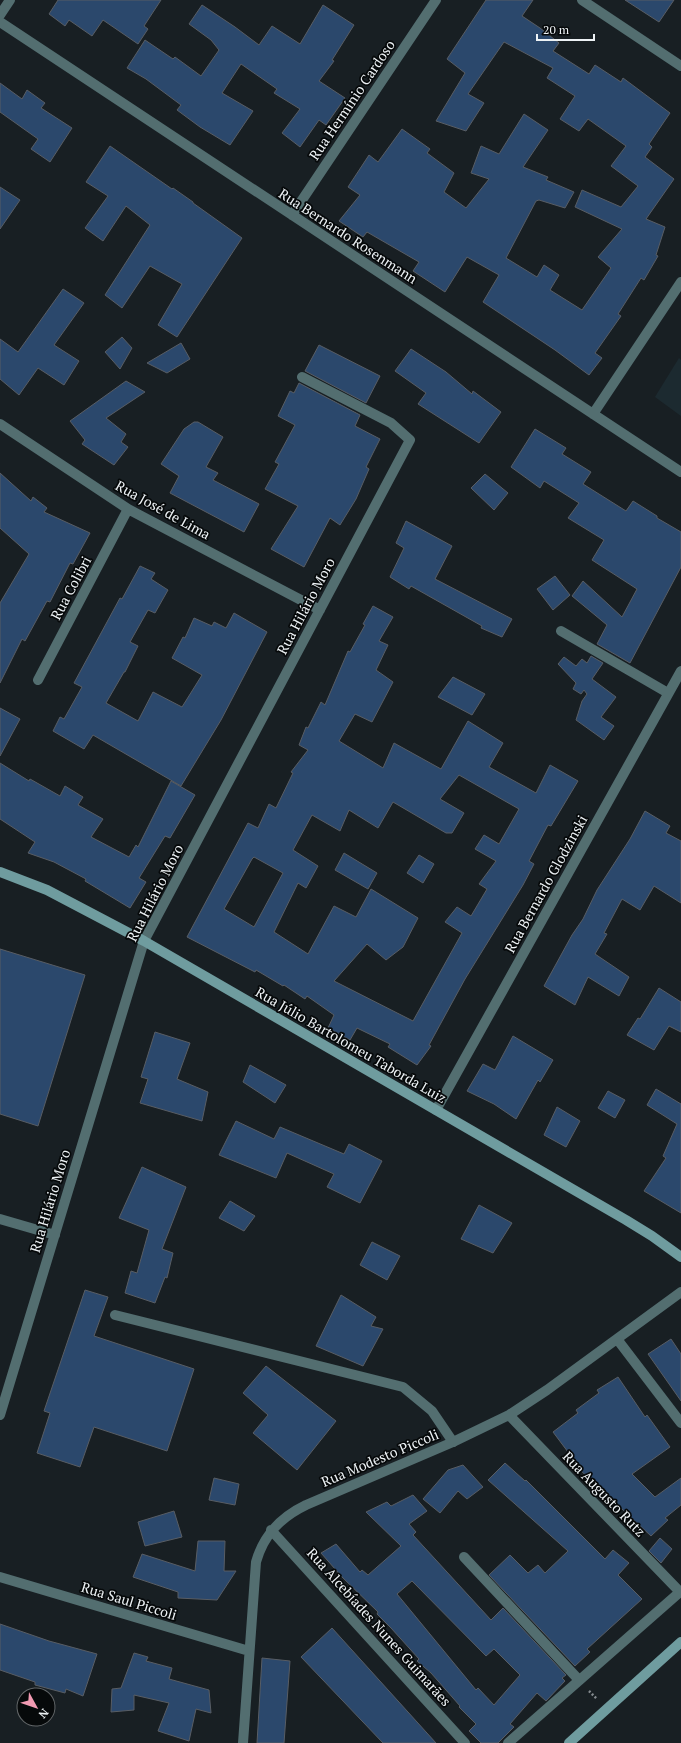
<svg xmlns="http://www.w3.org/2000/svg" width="681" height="1743" font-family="'PT Serif',serif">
	<rect width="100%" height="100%" fill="#181f23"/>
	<path fill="#1c2a30" d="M 679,358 L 681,360 L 681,416 L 655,397 Z"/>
	<path fill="#2b486c" stroke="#585d64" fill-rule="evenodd" d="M 58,0 L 161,0 L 144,26 L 148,29 L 138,44 L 103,20 L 92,36 L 69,20 L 65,26 L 49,14 Z
		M 486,0 L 533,0 L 522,16 L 540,28 L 559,43 L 553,51 L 589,74 L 595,65 L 621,82 L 623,78 L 670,113 L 649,144 L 652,147 L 645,157 L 674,179 L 646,219 L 665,227 L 656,255 L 658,256 L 644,280 L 641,278 L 618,314 L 621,316 L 595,353 L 602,358 L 589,375 L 555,350 L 483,302 L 499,275 L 467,257 L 445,292 L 413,271 L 419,262 L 367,232 L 363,237 L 339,221 L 360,195 L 348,187 L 369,155 L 378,162 L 402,129 L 430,149 L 427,153 L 454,173 L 444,192 L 466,208 L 489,179 L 471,173 L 481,146 L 499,154 L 524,114 L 548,130 L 523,167 L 548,177 L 546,180 L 574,192 L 565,208 L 539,200 L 536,201 L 506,258 L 537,277 L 544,265 L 559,275 L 550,290 L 582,310 L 611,268 L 598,257 L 622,229 L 575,207 L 582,190 L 621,207 L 638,186 L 611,166 L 626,146 L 588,119 L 579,131 L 560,119 L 575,96 L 547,78 L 553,68 L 504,42 L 468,94 L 484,103 L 466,131 L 436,121 L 465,73 L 447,59 Z
		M 625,0 L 674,0 L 659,22 Z
		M 202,5 L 235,27 L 259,45 L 272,26 L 300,44 L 323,5 L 354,25 L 332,60 L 334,61 L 319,81 L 345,98 L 326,125 L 319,120 L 300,147 L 282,133 L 300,109 L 274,93 L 277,89 L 241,64 L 222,93 L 253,111 L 230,145 L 200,127 L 177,110 L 181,105 L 146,79 L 127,68 L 145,40 L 173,59 L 175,57 L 201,76 L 219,50 L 211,40 L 189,24 Z
		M 0,83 L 22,99 L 27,90 L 45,103 L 41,108 L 72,128 L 50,162 L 31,149 L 38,139 L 0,112 Z
		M 110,146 L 172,189 L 173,188 L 193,202 L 193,203 L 242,238 L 177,337 L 158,325 L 182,284 L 150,266 L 122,308 L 105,295 L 150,225 L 126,206 L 103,241 L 85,228 L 108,196 L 86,182 Z
		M 0,187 L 20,200 L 0,229 Z
		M 63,289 L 84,303 L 54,345 L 79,361 L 64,385 L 38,368 L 19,395 L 0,379 L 0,339 L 18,352 Z
		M 122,337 L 132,348 L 120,369 L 105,352 Z
		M 181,343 L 190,359 L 167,373 L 147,363 Z
		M 319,345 L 380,376 L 366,403 L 305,371 Z
		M 411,349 L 446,372 L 472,394 L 473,391 L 501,412 L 479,443 L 418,404 L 426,393 L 395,371 Z
		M 126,381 L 145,392 L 106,418 L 126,434 L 121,442 L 128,447 L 114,465 L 82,444 L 85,440 L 70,421 Z
		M 299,383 L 360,415 L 355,426 L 380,439 L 366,467 L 369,469 L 356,499 L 340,525 L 330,518 L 304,567 L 271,549 L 298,506 L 265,489 L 279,464 L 275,462 L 295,425 L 278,416 L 290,391 L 294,393 Z
		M 194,422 L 198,422 L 223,437 L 206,467 L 218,473 L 213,480 L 259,504 L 244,532 L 170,493 L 179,476 L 161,464 L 184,429 Z
		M 535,429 L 566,448 L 562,454 L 591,472 L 583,484 L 626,511 L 633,501 L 657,516 L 657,518 L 681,532 L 681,567 L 630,663 L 597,644 L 607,625 L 572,596 L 583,581 L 622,617 L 637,589 L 592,560 L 604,540 L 568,518 L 579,503 L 544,481 L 540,488 L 511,467 Z
		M 0,473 L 31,501 L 33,497 L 47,508 L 44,512 L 90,533 L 73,564 L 70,563 L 50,602 L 47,601 L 25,641 L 22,639 L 0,683 L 0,603 L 29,554 L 0,528 Z
		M 485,474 L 508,493 L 494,510 L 471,488 Z
		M 406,521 L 452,546 L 435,579 L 512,619 L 502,637 L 481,628 L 482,626 L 411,586 L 409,589 L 390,577 L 404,548 L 396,543 Z
		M 140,566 L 155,573 L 151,579 L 168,590 L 155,613 L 148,610 L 130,642 L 138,646 L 125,672 L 124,672 L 106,703 L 138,721 L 153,692 L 182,707 L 202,675 L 172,658 L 183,637 L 185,638 L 194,618 L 212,626 L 214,622 L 226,628 L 234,613 L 267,632 L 221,720 L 181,786 L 93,735 L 84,749 L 53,731 L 60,717 L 64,719 L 82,687 L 74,683 L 120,598 L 122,599 Z
		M 555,576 L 570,595 L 553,610 L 537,589 Z
		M 373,606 L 393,617 L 379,641 L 388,645 L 376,670 L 393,682 L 372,722 L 355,714 L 339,741 L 383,768 L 394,743 L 441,769 L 468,721 L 503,743 L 489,767 L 536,793 L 550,765 L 578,781 L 551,826 L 548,825 L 529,861 L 534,864 L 523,885 L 465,979 L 429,1045 L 431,1046 L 417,1065 L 388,1047 L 390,1044 L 357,1028 L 350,1040 L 328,1028 L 334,1015 L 307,996 L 305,999 L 284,985 L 283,986 L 256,970 L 255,972 L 187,937 L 248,823 L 258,828 L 269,804 L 276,808 L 293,773 L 291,772 L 308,750 L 299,745 L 306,727 L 308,728 L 321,702 L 325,705 L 348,651 L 350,652 L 365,625 L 363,624 ZM 459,775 L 519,809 L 499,844 L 484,835 L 475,849 L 496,861 L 479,884 L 487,889 L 471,916 L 457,907 L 445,922 L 462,933 L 413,1021 L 334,981 L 367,944 L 386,960 L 403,947 L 418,918 L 371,889 L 356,917 L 334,906 L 308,954 L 274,932 L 298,883 L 306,888 L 318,866 L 293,850 L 312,815 L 340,831 L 349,810 L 378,828 L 393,802 L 446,833 L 452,833 L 464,813 L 440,799 ZM 254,857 L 283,873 L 254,927 L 224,909 L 252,859 Z
		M 591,656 L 603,663 L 592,679 L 616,697 L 601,717 L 614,726 L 604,740 L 576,720 L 582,701 L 587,694 L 584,690 L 581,694 L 573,689 L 576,683 L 558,664 L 564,657 L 576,666 L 582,659 L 587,663 Z
		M 453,677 L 485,694 L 472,715 L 438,697 Z
		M 0,708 L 20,719 L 0,756 Z
		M 0,763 L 29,781 L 30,779 L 60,796 L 65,786 L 83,797 L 78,805 L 103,819 L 91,837 L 129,857 L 136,845 L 138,847 L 171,781 L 195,795 L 170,838 L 165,836 L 139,878 L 146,882 L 130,908 L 85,881 L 86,879 L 54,862 L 28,853 L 35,842 L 0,819 Z
		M 645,811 L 670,826 L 666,833 L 681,841 L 681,903 L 654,886 L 640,910 L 622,899 L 604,933 L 607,934 L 595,954 L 629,977 L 619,996 L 588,977 L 575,1005 L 544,986 L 572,935 L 583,919 L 597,890 L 630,839 Z
		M 344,853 L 377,873 L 368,889 L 335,870 Z
		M 419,855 L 434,864 L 423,883 L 407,873 Z
		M 0,949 L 85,975 L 38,1126 L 0,1114 Z
		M 659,988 L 681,1002 L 681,1032 L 669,1026 L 654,1050 L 627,1035 L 638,1018 L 640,1019 Z
		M 155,1032 L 190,1043 L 177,1079 L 208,1092 L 202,1121 L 140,1103 L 148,1079 L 141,1077 Z
		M 513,1036 L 553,1060 L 540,1082 L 538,1080 L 516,1119 L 494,1104 L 467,1091 L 483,1064 L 495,1070 Z
		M 250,1065 L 286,1085 L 275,1103 L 243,1082 Z
		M 656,1089 L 681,1104 L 681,1213 L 644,1191 L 666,1158 L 663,1156 L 677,1124 L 647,1105 Z
		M 608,1091 L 625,1100 L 615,1118 L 598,1108 Z
		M 557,1107 L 580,1121 L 566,1147 L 544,1135 Z
		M 236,1121 L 274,1139 L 280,1127 L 344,1154 L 349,1144 L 382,1161 L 360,1203 L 327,1187 L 334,1174 L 287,1153 L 276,1178 L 219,1155 Z
		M 142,1167 L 186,1187 L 162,1249 L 173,1253 L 167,1278 L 165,1277 L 155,1303 L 125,1293 L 131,1271 L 137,1273 L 149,1230 L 119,1218 Z
		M 230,1201 L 255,1216 L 244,1231 L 219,1218 Z
		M 479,1205 L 512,1223 L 493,1253 L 461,1239 Z
		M 372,1242 L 400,1256 L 387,1280 L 360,1265 Z
		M 85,1290 L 108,1297 L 94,1336 L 194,1369 L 167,1451 L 94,1427 L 80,1467 L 37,1453 L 50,1413 L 44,1411 Z
		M 341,1295 L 376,1317 L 371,1326 L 383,1329 L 363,1366 L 316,1346 Z
		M 671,1339 L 681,1354 L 681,1401 L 648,1354 Z
		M 266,1366 L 336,1421 L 297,1470 L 253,1433 L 268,1415 L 243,1393 Z
		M 618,1377 L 645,1417 L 647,1415 L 670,1447 L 632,1474 L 655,1497 L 681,1478 L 681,1505 L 665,1518 L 668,1520 L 651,1536 L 579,1469 L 580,1468 L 553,1432 L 578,1413 L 576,1410 L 599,1393 L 597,1390 Z
		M 505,1463 L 525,1481 L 526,1480 L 605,1559 L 613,1550 L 629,1563 L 618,1575 L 642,1599 L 587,1649 L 590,1652 L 575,1666 L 489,1575 L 510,1555 L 528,1573 L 538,1565 L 545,1573 L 568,1551 L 488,1480 Z
		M 463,1465 L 483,1487 L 467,1499 L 458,1491 L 440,1513 L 423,1499 L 448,1470 Z
		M 214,1478 L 239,1484 L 235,1505 L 209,1500 Z
		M 413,1495 L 427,1511 L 409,1524 L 416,1532 L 413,1535 L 491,1620 L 503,1608 L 566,1675 L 562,1678 L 565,1681 L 546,1701 L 537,1693 L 510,1724 L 514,1727 L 498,1743 L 481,1743 L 469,1731 L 476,1724 L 459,1707 L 460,1706 L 431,1673 L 417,1661 L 419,1659 L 391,1628 L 377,1614 L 378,1612 L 342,1577 L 321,1553 L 336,1544 L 360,1572 L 362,1570 L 368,1575 L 401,1546 L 366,1512 L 387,1502 L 391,1506 ZM 412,1581 L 486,1656 L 494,1649 L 520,1675 L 494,1705 L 478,1688 L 476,1690 L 397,1594 Z
		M 174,1511 L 182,1537 L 145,1546 L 138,1522 Z
		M 660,1538 L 672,1549 L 661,1563 L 649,1551 Z
		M 198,1541 L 225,1541 L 224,1571 L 236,1571 L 217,1600 L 178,1598 L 178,1592 L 133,1577 L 142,1554 L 195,1571 Z
		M 0,1624 L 49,1641 L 97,1654 L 83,1696 L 66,1689 L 65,1693 L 35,1685 L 35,1682 L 0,1670 Z
		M 332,1628 L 436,1743 L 383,1743 L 301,1657 Z
		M 134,1653 L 148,1657 L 146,1661 L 172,1668 L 169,1679 L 209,1690 L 211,1713 L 196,1709 L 189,1741 L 158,1731 L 169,1703 L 134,1695 L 134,1710 L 111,1712 L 112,1689 L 121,1688 Z
		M 262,1658 L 290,1661 L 284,1743 L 257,1743 Z"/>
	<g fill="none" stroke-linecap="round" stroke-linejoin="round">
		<path stroke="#848a8e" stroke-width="2.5" stroke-dasharray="2 2" stroke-linecap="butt" d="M 589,1691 L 597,1699"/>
		<path stroke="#536e70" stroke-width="10" d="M 115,1315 L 403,1387 L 432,1411 L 453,1442"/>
		<path stroke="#536e70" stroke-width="10" d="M 582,0 L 681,66
			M 0,15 L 10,0
			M 0,22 L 681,472
			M 292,215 L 436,0
			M 593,414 L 681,282
			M 0,424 L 128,509 L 320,610
			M 561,631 L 668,693
			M 38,680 L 128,509
			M 436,1110 L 681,671
			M 0,1219 L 55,1235
			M 617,1339 L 681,1423
			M 0,1415 L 144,941 L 410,440 L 391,423 L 302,377
			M 509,1415 L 680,1592
			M 271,1530 L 465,1743
			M 464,1557 L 579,1680
			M 0,1577 L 249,1651
			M 243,1743 L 256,1562 C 264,1534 281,1517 306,1505 L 453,1442 L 509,1415 L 547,1390 L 681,1292
			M 508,1743 L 681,1591"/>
		<path stroke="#6f9c9f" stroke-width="10" d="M 0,872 L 47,890 L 144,941 L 626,1220 L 652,1236 L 681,1257
			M 569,1743 L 681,1642"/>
	</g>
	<g text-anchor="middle" stroke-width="3.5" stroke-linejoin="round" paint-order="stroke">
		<g font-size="14" fill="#edf2f5" stroke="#06090a">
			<text transform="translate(352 100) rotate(-56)" y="5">Rua Hermínio Cardoso</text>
			<text transform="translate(348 236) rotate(33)" y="5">Rua Bernardo Rosenmann</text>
			<text transform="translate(163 510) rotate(29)" y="5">Rua José de Lima</text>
			<text transform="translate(71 588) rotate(-62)" y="5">Rua Colibri</text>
			<text transform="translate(306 606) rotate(-62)" y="5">Rua Hilário Moro</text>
			<text transform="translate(546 884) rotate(-61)" y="5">Rua Bernardo Glodzinski</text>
			<text transform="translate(155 893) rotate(-63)" y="5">Rua Hilário Moro</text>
			<text transform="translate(351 1045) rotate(30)" y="5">Rua Júlio Bartolomeu Taborda Luiz</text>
			<text transform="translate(50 1201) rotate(-73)" y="5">Rua Hilário Moro</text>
			<text transform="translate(380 1458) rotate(-23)" y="5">Rua Modesto Piccoli</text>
			<text transform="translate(604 1494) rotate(46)" y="5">Rua Augusto Rutz</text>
			<text transform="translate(129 1601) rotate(17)" y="5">Rua Saul Piccoli</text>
			<text transform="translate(379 1627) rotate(48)" y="5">Rua Alcebíades Nunes Guimarães</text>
		</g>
	</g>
	<g transform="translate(36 1707) rotate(130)"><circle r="19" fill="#06090a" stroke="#626668"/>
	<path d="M0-3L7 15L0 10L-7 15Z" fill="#f19ab2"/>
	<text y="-6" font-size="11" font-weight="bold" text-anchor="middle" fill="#edf2f5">N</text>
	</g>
	<path d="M537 34v6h57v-6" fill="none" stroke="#edf2f5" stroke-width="2"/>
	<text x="543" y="34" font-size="12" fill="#edf2f5" stroke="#06090a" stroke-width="3" paint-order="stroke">20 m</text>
</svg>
